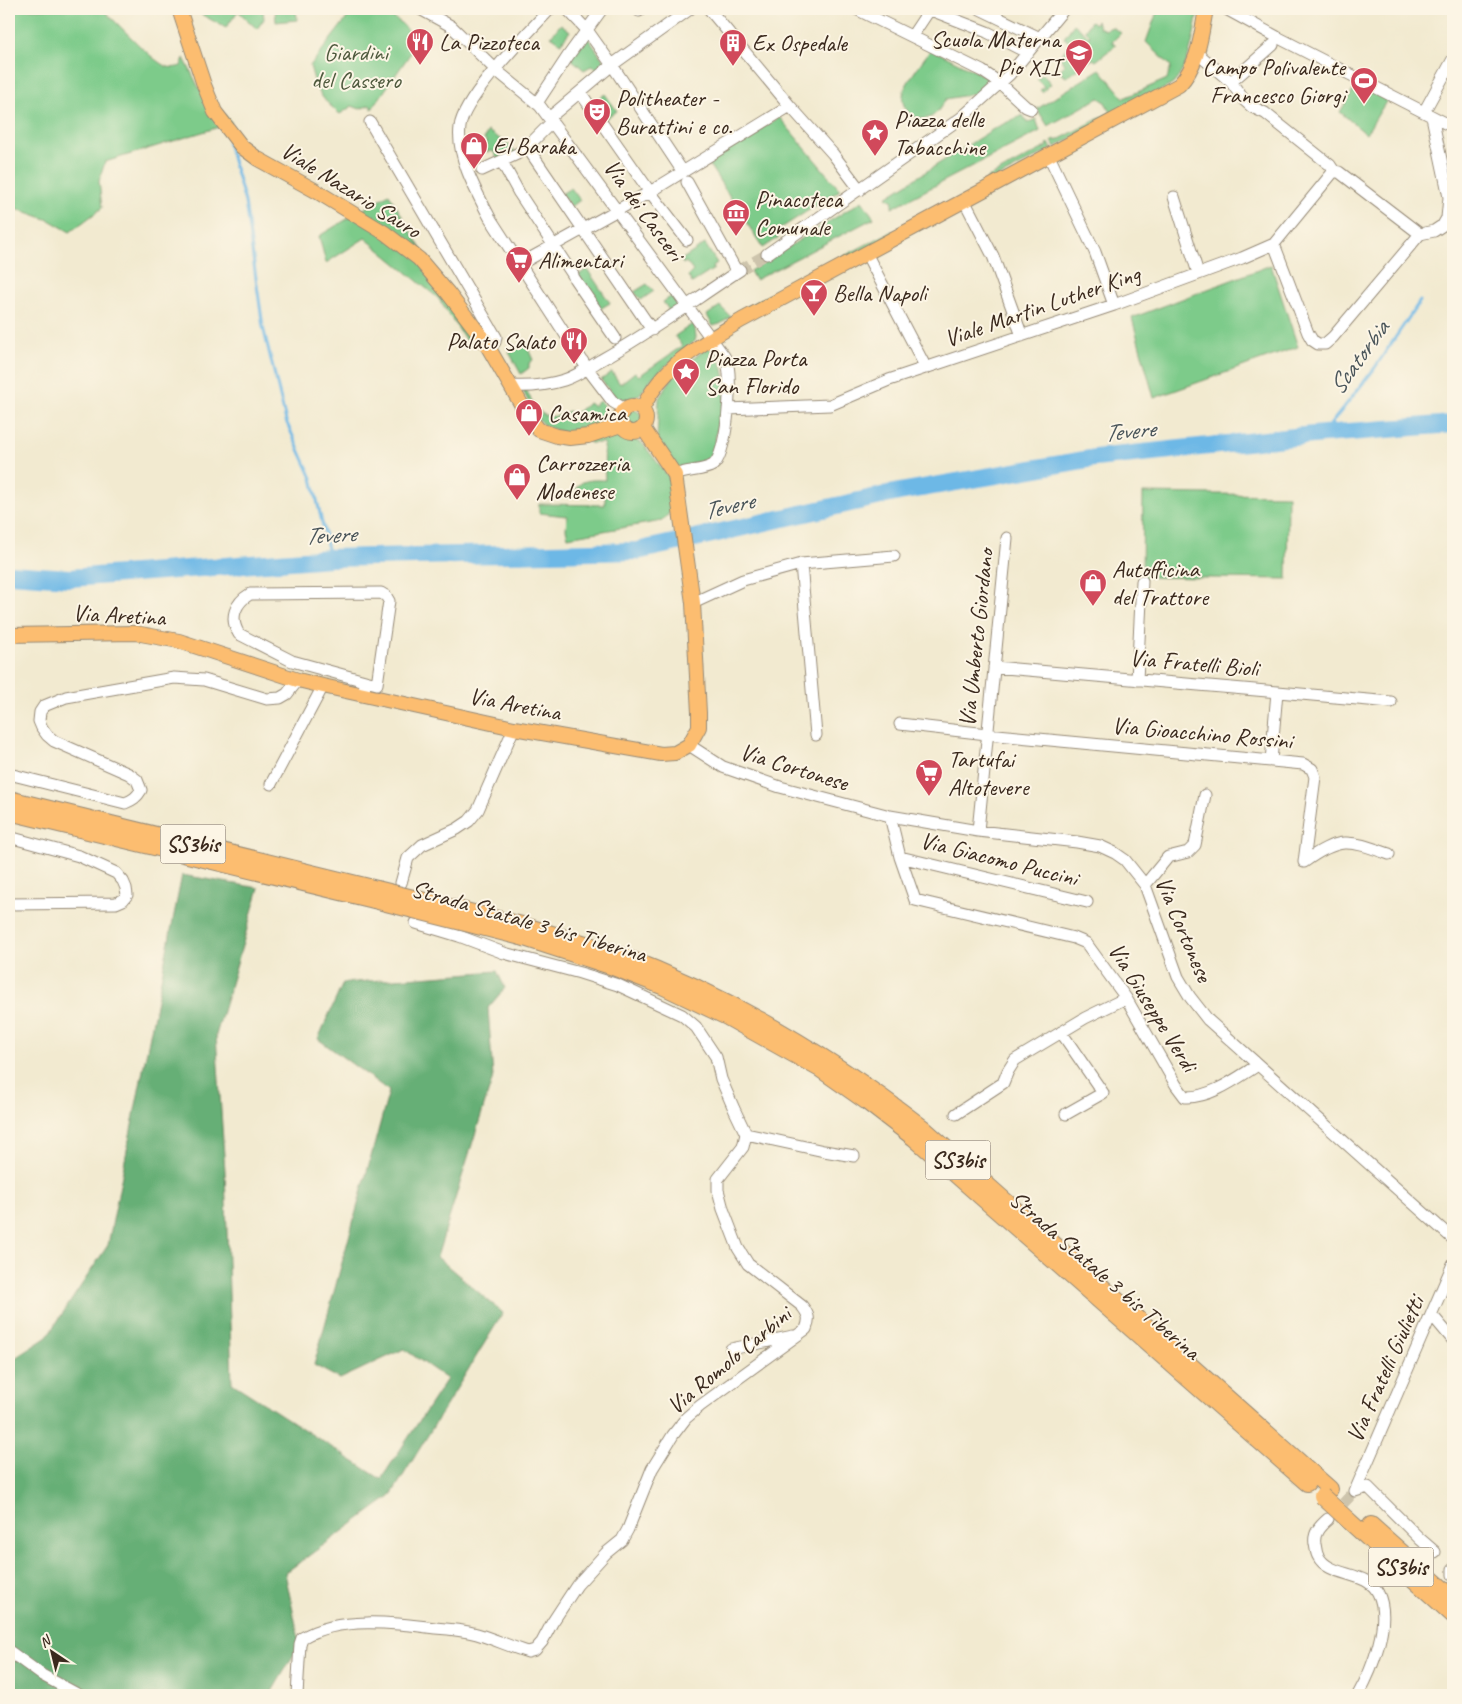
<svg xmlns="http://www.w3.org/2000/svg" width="1462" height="1704" font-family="Caveat,sans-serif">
	<rect width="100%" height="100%" fill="#fcf5e5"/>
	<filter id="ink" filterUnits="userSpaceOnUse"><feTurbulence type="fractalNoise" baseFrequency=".02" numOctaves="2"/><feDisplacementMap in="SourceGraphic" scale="10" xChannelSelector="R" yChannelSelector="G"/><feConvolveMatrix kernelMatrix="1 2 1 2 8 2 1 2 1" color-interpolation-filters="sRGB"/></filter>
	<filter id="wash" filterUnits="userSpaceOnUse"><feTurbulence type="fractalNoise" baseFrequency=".0096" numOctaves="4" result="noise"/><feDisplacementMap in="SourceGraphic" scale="20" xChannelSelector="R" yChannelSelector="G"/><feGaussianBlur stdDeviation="1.12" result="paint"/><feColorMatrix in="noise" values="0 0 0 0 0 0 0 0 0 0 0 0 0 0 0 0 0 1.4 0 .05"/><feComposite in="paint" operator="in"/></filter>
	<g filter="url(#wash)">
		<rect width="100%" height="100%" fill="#f2ead0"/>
		<path fill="#7dcb8a" stroke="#5c7a54" d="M 9,9 L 102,9 C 118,23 148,57 165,66 C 170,68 175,68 181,66 L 184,58 L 199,88 L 232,123 L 105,162 L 99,181 L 102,208 L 70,232 L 49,220 L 9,206 Z
			M 182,9 L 263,9 L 264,19 L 257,29 L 238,11 L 226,28 L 197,12 L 187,15 Z
			M 275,9 L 296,9 L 297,20 L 276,22 Z
			M 354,9 L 380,9 L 400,22 L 419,41 L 372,109 L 370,105 L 360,109 L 352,106 L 340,114 C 319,97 317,91 310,66 Z
			M 1158,9 L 1191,9 L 1198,13 C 1193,38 1190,65 1173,84 L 1055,147 L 1052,141 L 1055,139 L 1056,141 L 1111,112 L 1104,101 L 1099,98 L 1048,126 L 1037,109 L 1100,69 L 1124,98 L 1167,79 L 1171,66 L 1146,42 Z
			M 1091,21 L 1095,24 L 1097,21 L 1099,27 L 1105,30 L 1112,27 L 1121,33 L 1112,42 L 1116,45 L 1096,61 L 1093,59 L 1066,77 L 1059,72 L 1064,65 L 1060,57 L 1070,42 L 1064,38 L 1074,24 L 1089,37 L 1090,35 L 1085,30 Z
			M 561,24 L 570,31 L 561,43 L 551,36 Z
			M 585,34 L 607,65 L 598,71 L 593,65 L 584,70 L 569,57 Z
			M 931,49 L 990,79 L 990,84 L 978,93 L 946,99 C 941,106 938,113 931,117 C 917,123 900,110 903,95 C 905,82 923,61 931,49 Z
			M 1043,74 L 1051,84 L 1042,92 L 1040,90 L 1044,87 L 1037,79 Z
			M 1357,84 L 1387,100 L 1366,134 L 1340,112 Z
			M 605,94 L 617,111 L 602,121 L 591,104 Z
			M 1023,115 L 1027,123 L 1036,119 L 1040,131 L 892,208 L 893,201 L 886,197 L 995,128 Z
			M 779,117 L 840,190 L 775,232 L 778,238 L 763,248 L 708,163 Z
			M 488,131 L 509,145 L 516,153 L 499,161 L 493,151 L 487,152 L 485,148 L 487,141 L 484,139 Z
			M 1049,143 L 1052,149 L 989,182 L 987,178 L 1048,146 L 1047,144 Z
			M 571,188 L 580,200 L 571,207 L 561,194 Z
			M 389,194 L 437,276 L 478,338 L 469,345 L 438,298 L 365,238 L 326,263 L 319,236 Z
			M 862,201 L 874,218 L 755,280 L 750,271 Z
			M 892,231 L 894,235 L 747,311 L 746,307 Z
			M 705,244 L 717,263 L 713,266 L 714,269 L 692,283 L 688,276 L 693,271 L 686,262 L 683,264 L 681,260 Z
			M 1271,265 L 1298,347 L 1154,398 L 1132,318 Z
			M 587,269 L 610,303 L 598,310 L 576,277 Z
			M 647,284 L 654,291 L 641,300 L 634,292 Z
			M 675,294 L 680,304 L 668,314 L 666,312 L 669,310 L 663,302 Z
			M 720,306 L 731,317 L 720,324 L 713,326 L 707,315 Z
			M 694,323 L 696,337 L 695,341 L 652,378 L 640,394 L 628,399 L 616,398 L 601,380 L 612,372 L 620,384 L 635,372 L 639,376 L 682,346 L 675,336 Z
			M 525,342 L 533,360 L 529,363 L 529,368 L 521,374 L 509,352 Z
			M 708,347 C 730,361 725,394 724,416 L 718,416 L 714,452 L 716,452 L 707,461 L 676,470 L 657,439 L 659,398 L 676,372 Z
			M 526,390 C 537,411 544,425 569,411 L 573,415 L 589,403 L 593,406 L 600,401 L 605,407 L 607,417 L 605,420 L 587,431 L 569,434 L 544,426 L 534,413 L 523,391 Z
			M624 419a9 9 0 1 1 18 0a9 9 0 1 1-18 0Z
			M 611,436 L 630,438 L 642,443 L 669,477 L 673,509 L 662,521 L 568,537 L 566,529 L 567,516 L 539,513 L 539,504 L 605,505 L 605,492 L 575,493 C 578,478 593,480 605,480 L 604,443 L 590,443 L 589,440 Z
			M 1143,493 L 1288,495 L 1287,579 L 1142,577 Z"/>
		<path fill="#66af76" stroke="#506c4a" d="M 182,875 L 259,888 L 216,1035 L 225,1171 L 232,1383 L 381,1479 L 447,1379 L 404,1349 L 340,1379 L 314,1365 L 389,1091 L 318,1039 L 343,983 L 497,971 L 505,988 L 488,1008 L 493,1077 L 437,1257 L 503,1313 L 390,1497 L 285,1573 L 300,1644 L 270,1695 L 9,1695 L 9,1377 L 15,1358 L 47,1337 L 108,1245 Z"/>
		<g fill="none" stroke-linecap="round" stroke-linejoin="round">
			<path stroke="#6db8e6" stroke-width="3" d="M 228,143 L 245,202 L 263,327 L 286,421 L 312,478 L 330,558
				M 1323,434 L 1374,369 L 1420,301"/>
			<path stroke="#6db8e6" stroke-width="18" d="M 9,574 L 70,578 L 330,558 L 637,551 L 899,492 L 1095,458 L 1323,434 L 1453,424"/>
		</g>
	</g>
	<g filter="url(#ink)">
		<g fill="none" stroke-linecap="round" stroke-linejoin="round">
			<path stroke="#cdc4ac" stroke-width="11" stroke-dasharray="11 5.5" stroke-linecap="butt" d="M 740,270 L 767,254
				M 1332,1515 L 1355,1491"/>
			<defs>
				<path id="minor" d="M 420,9 L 451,26 L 496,70 L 540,106 L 724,356 C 726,359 728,363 728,366 C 732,384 727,455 713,465 C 704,471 686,470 675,475
					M 550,9 C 528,33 463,98 460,127 C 456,156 477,193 490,218 L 587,368 L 613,402 L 625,409
					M 567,9 L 587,30 L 612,65 L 683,172
					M 709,9 L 790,106 L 833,154 L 860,190
					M 856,9 L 982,71 L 1000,83 L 1026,107 L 1031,109
					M 928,9 L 987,32 L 1028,53
					M 980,9 L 1040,38
					M 1226,9 L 1277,37 L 1453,127
					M 639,11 L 642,9
					M 912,36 L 930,9
					M 1197,53 L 1231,82 L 1244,100 L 1252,107 L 1265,113 L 1330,165 L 1334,171 L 1339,172 L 1420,234 L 1333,337 L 1325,344 L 1318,344 L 1312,340 L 1308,333 L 1274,244
					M 1231,82 L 1273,45
					M 580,92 L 650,192 L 687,240
					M 537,103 L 568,56 L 602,9
					M 1424,112 L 1453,59
					M 549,118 L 612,65 L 690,9
					M 370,122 L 496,337 L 495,342 L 489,349
					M 527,147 L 652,330
					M 1049,156 L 1095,252 L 1114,305
					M 502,162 L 519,193 L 573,275
					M 482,170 L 517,154 L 527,147 L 552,122
					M 687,182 L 737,272
					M 1174,197 L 1198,273
					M 964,200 L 993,256 L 1022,336
					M 1420,234 L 1434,231 L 1443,225 L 1447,218 L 1449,197 L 1432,117
					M 866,253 L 926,368
					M 767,254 L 961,118 L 1009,75 L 1064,9
					M 520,264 L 650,192 L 790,106
					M 574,278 L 615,338
					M 511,386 C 527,387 548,385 564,380 C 577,376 589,367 601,360 C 650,333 694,300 740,270
					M 728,409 L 830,405 L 889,380 L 1114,305 L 1242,258 L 1274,244 L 1334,171
					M 801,564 L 816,735
					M 693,603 L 743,580 L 801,564 L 894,556
					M 994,667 L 1391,702
					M 1137,680 L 1142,581
					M 364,695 L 365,681 L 292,661 L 239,634 C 229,618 235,603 250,594 L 381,593 L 386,596 L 389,601 L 377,684 L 365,681
					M 900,724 L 987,734 L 1303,764 L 1312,769 L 1315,777 L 1304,862 C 1340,836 1349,840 1389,854
					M 689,745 L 723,767 L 780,787 L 890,816 L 978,831 L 1077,842 L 1100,846 L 1115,853 L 1125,860 L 1145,885 L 1178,977 L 1190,997 L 1208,1020 L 1453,1239
					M 1271,761 L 1277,692
					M 9,774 L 125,803 C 133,800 137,797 141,790 L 137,780 L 129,774 L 54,741 L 47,735 L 42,728 L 39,721 L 40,712 L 44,706 L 66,697 L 174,678 L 204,680 L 267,699 L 280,698 L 287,694 L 298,680
					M 271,784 L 323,686
					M 890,816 L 900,857 L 915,900 L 1074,938 L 1086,943 L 1126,998 L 1176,1085 L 1185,1097 C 1211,1098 1237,1078 1258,1065
					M 978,831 L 1007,538
					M 9,837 L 79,856 L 116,873 L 123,881 L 126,888 L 127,895 L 123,900 L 116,903 L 9,904
					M 900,857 L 1087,902
					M 401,883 L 408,858 L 422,845 L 457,829 L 469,821 L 478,810 L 514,728
					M 1145,885 L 1168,857 L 1188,852 L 1195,845 L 1205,795
					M 1061,1032 L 1103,1093 L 1066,1114
					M 956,1114 L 1003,1083 L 1008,1071 L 1015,1060 L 1085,1018 L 1126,998
					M 746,1134 L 824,1151 L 854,1156
					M 1432,1315 L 1453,1340
					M 731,1349 L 793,1336
					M 1355,1491 L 1453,1264
					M 1355,1491 L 1368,1487 L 1420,1539 L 1435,1552
					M 1328,1519 C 1320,1526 1313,1533 1315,1544 C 1316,1548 1316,1553 1318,1556 C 1329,1578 1367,1570 1378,1593 C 1392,1621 1372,1670 1358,1695
					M 1453,1569 L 1453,1575
					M 9,1651 L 42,1675 L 79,1695
					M 297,1695 L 300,1644 L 302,1638 C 339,1616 395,1623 435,1628 C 449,1629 463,1630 477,1634 C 494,1639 511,1647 528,1652 L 535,1650 L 542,1642 L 552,1623 L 577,1585 L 606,1553 L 622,1540 L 628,1529 L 652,1469 L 673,1435 L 686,1418 L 700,1406 L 806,1329 C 810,1319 809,1315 802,1306 L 748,1264 L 738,1248 L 723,1209 L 718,1190 L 718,1179 L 743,1147 L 746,1134 L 734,1109 L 721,1079 L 716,1057 L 696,1027 L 682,1015 L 618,985 L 580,973 L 504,953 L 459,936 L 416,923"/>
				<path id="major" d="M 179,9 L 204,85 L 215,112 L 242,147 L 258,159 L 316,191 L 385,233 L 419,259 L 448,293 L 484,340 L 528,416 L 539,430 L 557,436 L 570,438 L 588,436 L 621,425
					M620 419a13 13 0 1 1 26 0a13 13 0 1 1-26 0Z
					M 642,409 C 664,364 700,345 742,320 L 1179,85 C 1199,64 1201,35 1206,9
					M 9,635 L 135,633 L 179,641 L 298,680 L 323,686 L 514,728 L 661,754 L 675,753 L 689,745 L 699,727 L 699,713 L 693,603 L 675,475 L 643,428"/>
				<path id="highway" d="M 9,799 L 377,889
					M 9,812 L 374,900
					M 526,926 C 557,936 589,944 620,955 C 729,996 830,1056 922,1127 L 1330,1489
					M 521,937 L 613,967 L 662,986 L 727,1017 L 820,1069 L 867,1102 L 914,1138 L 1307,1483
					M 1348,1520 L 1453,1615
					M 1371,1525 L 1453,1598"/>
			</defs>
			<use href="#minor" stroke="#968a77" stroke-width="13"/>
			<use href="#major" stroke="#968a77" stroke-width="16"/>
			<use href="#highway" stroke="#968a77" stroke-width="18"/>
			<use href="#minor" stroke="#fff" stroke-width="11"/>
			<use href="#major" stroke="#fcbd6f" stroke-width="14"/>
			<use href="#highway" stroke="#fcbd6f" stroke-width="16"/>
			<defs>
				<path id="highway-bridge" d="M 377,889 L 526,926
					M 374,900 L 521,937
					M 1322,1496 L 1348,1520"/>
			</defs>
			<use href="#highway-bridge" stroke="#968a77" stroke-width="18" stroke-linecap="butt"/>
			<use href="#highway-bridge" stroke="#fcbd6f" stroke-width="16"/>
		</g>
	</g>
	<defs>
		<symbol id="restaurant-pin" viewBox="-11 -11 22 30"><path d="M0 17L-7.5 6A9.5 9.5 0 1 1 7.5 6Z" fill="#d1495b" stroke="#fcf5e5"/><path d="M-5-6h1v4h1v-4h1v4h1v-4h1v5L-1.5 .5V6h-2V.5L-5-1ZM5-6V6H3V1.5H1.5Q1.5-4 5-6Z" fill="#fff"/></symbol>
		<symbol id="building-pin" viewBox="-11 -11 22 30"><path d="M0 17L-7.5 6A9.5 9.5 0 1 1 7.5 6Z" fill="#d1495b" stroke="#fcf5e5"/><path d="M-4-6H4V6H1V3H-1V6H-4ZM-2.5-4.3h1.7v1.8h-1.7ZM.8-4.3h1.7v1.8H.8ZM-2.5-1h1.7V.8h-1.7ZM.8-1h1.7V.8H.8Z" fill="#fff"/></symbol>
		<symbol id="school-pin" viewBox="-11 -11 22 30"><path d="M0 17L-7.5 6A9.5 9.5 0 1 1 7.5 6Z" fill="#d1495b" stroke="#fcf5e5"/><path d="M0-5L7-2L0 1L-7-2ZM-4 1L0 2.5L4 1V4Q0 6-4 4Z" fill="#fff"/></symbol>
		<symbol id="stadium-pin" viewBox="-11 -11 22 30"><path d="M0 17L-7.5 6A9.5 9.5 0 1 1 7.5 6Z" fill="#d1495b" stroke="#fcf5e5"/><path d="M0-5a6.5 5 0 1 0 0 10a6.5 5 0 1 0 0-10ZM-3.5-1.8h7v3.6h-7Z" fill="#fff"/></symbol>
		<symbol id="theatre-pin" viewBox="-11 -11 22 30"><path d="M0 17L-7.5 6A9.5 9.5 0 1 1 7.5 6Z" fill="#d1495b" stroke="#fcf5e5"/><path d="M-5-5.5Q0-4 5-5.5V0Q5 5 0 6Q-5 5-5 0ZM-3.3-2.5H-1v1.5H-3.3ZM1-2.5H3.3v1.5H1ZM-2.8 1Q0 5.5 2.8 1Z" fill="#fff"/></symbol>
		<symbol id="sight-pin" viewBox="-11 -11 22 30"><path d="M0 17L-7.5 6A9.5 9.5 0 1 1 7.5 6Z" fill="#d1495b" stroke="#fcf5e5"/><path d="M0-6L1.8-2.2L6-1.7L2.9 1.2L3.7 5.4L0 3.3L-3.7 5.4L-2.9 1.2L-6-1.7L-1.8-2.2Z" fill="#fff"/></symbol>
		<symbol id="shop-pin" viewBox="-11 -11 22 30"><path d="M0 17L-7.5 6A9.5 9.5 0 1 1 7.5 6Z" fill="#d1495b" stroke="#fcf5e5"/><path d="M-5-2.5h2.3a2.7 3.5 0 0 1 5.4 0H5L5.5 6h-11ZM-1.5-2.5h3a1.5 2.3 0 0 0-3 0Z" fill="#fff"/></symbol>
		<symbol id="museum-pin" viewBox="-11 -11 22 30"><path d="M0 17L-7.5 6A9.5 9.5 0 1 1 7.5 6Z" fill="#d1495b" stroke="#fcf5e5"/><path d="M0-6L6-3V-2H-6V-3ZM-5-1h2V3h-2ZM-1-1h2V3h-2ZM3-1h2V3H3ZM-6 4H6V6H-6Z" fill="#fff"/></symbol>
		<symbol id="supermarket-pin" viewBox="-11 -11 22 30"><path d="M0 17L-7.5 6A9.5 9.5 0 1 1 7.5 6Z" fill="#d1495b" stroke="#fcf5e5"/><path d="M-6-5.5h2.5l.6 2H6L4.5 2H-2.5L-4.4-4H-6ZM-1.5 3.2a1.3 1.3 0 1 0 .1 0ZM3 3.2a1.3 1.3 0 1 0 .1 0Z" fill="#fff"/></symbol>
		<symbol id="bar-pin" viewBox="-11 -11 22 30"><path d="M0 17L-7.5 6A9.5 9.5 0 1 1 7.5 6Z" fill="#d1495b" stroke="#fcf5e5"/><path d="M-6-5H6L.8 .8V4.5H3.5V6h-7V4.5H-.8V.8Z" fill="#fff"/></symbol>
	</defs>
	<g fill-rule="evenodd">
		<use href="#restaurant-pin" x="404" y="26" width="32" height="43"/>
		<use href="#building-pin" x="717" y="27" width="32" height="43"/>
		<use href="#school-pin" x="1063" y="37" width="32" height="43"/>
		<use href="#stadium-pin" x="1348" y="65" width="32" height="43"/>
		<use href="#theatre-pin" x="581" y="96" width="32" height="43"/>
		<use href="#sight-pin" x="859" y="117" width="32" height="43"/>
		<use href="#shop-pin" x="458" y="130" width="32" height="43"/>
		<use href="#museum-pin" x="720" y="197" width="32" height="43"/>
		<use href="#supermarket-pin" x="503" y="244" width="32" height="43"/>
		<use href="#bar-pin" x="798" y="277" width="32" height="43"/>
		<use href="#restaurant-pin" x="558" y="325" width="32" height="43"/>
		<use href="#sight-pin" x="670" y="356" width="32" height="43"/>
		<use href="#shop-pin" x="513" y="397" width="32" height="43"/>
		<use href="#shop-pin" x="501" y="461" width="32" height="43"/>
		<use href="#shop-pin" x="1077" y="567" width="32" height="43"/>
		<use href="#supermarket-pin" x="913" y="757" width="32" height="43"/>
	</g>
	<g text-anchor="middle" stroke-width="4" stroke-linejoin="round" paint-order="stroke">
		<g fill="#fcf5e5" stroke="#75675a" stroke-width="1">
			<rect x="160.5" y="824.5" width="65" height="39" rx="4"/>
			<rect x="925.5" y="1140.5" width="65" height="39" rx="4"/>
			<rect x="1368.5" y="1547.5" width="65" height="39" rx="4"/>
		</g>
		<g font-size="22" font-weight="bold" fill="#3b2a1e">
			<text x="193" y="852">SS3bis</text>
			<text x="958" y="1168">SS3bis</text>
			<text x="1401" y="1575">SS3bis</text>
		</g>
		<g font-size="24" fill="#3b2a1e" stroke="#fcf5e5" text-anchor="start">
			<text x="1060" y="47" text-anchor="end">Scuola Materna<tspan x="1060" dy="28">Pio XII</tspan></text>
			<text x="439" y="50">La Pizzoteca</text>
			<text x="752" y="51">Ex Ospedale</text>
			<text x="1345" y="75" text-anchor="end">Campo Polivalente<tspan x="1345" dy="28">Francesco Giorgi</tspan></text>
			<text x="616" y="106">Politheater -<tspan x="616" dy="28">Burattini e co.</tspan></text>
			<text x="894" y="127">Piazza delle<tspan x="894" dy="28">Tabacchine</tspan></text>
			<text x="493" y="154">El Baraka</text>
			<text x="755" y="207">Pinacoteca<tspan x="755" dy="28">Comunale</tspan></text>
			<text x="538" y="268">Alimentari</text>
			<text x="833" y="301">Bella Napoli</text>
			<text x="555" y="349" text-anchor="end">Palato Salato</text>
			<text x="705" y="366">Piazza Porta<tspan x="705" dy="28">San Florido</tspan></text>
			<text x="548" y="421">Casamica</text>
			<text x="536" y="471">Carrozzeria<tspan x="536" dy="28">Modenese</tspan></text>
			<text x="1112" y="577">Autofficina<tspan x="1112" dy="28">del Trattore</tspan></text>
			<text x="948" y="767">Tartufai<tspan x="948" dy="28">Altotevere</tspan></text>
		</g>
		<g font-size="24" fill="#4f5a3e" stroke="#fcf5e5">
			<text x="356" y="60">Giardini<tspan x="356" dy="28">del Cassero</tspan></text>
		</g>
		<g font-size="24" fill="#3b2a1e" stroke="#fcf5e5">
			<text transform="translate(351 190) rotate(32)" y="8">Viale Nazario Sauro</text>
			<text transform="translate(644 210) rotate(54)" y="8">Via dei Casceri</text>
			<text transform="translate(1042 306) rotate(-19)" y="8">Viale Martin Luther King</text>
			<text transform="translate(119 615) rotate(3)" y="8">Via Aretina</text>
			<text transform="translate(976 638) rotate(-84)" y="8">Via Umberto Giordano</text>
			<text transform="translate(1194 663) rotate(5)" y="8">Via Fratelli Bioli</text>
			<text transform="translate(515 704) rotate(11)" y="8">Via Aretina</text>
			<text transform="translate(1202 733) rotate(5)" y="8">Via Gioacchino Rossini</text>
			<text transform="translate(794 767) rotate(17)" y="8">Via Cortonese</text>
			<text transform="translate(999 859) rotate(14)" y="8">Via Giacomo Puccini</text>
			<text transform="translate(529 921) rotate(16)" y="8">Strada Statale 3 bis Tiberina</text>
			<text transform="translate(1184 929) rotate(67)" y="8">Via Cortonese</text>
			<text transform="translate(1153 1007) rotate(58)" y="8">Via Giuseppe Verdi</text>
			<text transform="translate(1105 1275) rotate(41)" y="8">Strada Statale 3 bis Tiberina</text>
			<text transform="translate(729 1360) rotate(-40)" y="8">Via Romolo Carbini</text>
			<text transform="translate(1385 1369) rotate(-66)" y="8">Via Fratelli Giulietti</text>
		</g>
		<g font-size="25" font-style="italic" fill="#4a555a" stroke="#fcf5e5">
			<text transform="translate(1358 357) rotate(-54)" y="9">Scatorbia</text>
			<text transform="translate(1129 430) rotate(-6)" y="9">Tevere</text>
			<text transform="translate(728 505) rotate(-13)" y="9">Tevere</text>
			<text transform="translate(330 534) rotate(-3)" y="9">Tevere</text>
		</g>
	</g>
	<rect width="1462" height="1704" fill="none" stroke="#fcf5e5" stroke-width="30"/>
	<g transform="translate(52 1652) rotate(325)" stroke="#fcf5e5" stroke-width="4" paint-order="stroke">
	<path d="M0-4L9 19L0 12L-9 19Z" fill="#3b2a1e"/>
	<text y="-8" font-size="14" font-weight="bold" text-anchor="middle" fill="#3b2a1e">N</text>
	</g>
</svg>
